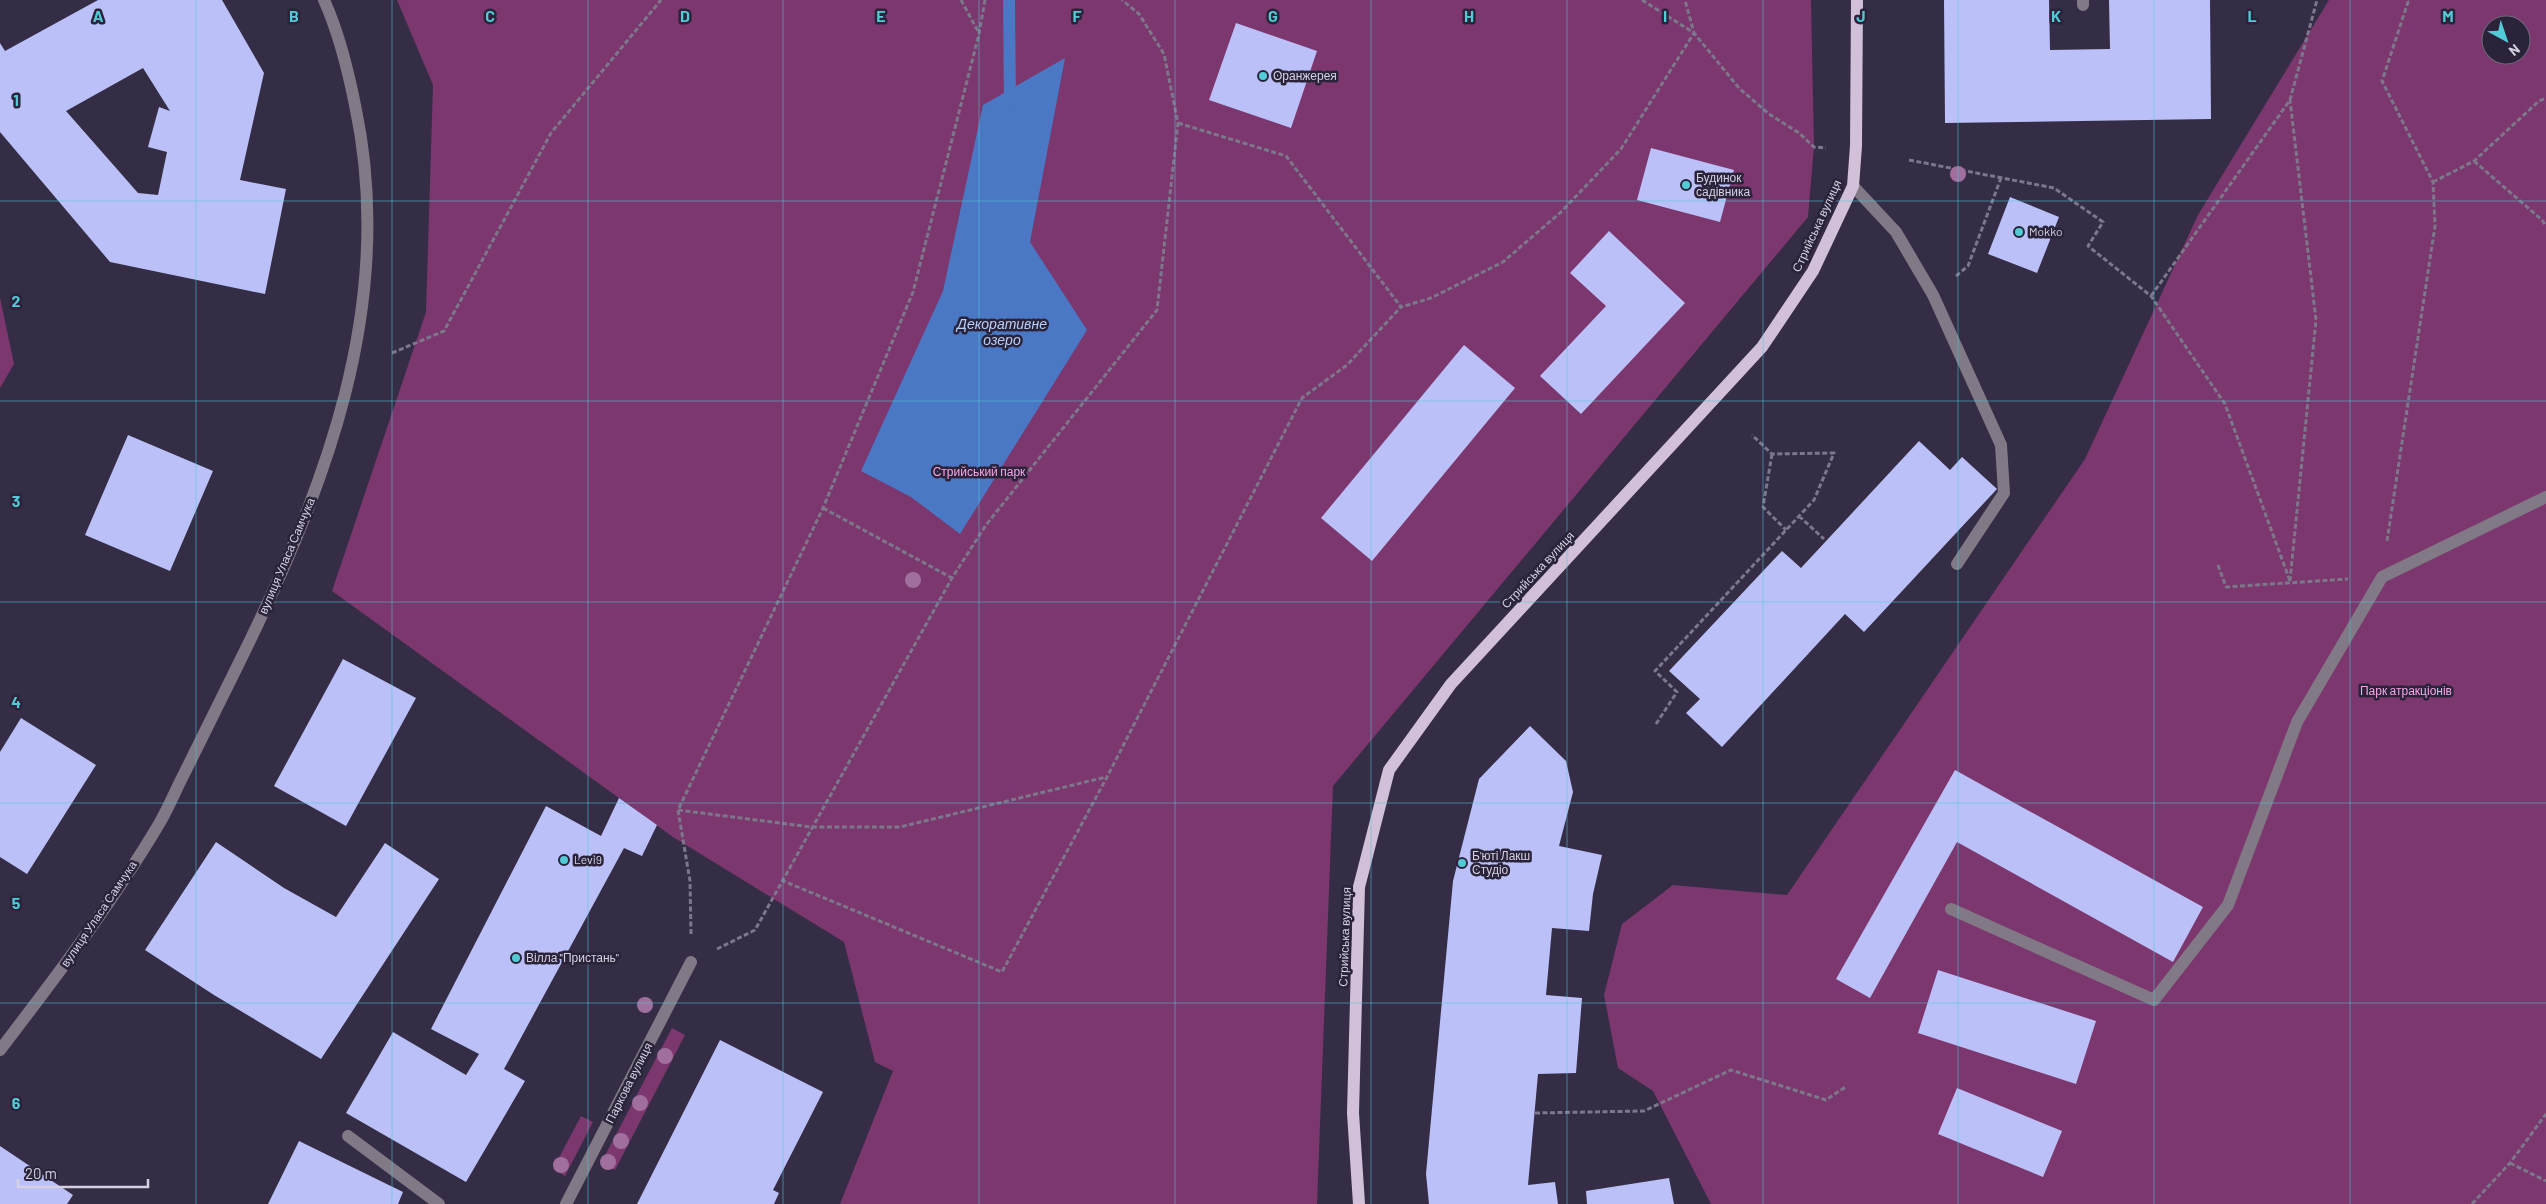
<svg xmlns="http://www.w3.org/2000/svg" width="2546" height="1204" font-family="Barlow,sans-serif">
	<rect width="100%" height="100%" fill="#342d45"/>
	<path fill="#7b376e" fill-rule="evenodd" d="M 397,0 L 1811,0 L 1814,147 L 1808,217 L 1333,786 L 1317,1204 L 840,1204 L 893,1071 L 875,1062 L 844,942 L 673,837 L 332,591 L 426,312 L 433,85 Z
		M 2329,0 L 2546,0 L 2546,1204 L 1711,1204 L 1653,1091 L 1618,1068 L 1604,995 L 1622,924 L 1673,885 L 1787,895 L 2085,459 L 2198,215 ZM 2491,25 L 2521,25 L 2521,55 L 2491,55 Z
		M 0,298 L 14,364 L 0,388 Z
		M 672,1028 L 685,1035 L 615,1170 L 601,1163 Z
		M 581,1116 L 593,1122 L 565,1176 L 553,1169 Z"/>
	<path fill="#4b78c5" d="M 1065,58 L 1030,242 L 1087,330 L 960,534 L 911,497 L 861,471 L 943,291 L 983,105 Z"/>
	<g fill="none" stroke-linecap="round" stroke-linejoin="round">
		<path stroke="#4b78c5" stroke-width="12" d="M 1009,0 L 1010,105"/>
	</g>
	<path fill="#bbc1f8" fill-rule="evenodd" d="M 98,0 L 222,0 L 264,73 L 240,180 L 286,189 L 265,294 L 110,262 L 0,132 L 0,43 L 5,51 ZM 143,68 L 170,111 L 159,107 L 148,147 L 167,152 L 158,195 L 138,193 L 66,111 Z
		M 1944,0 L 2049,0 L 2050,50 L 2110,49 L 2109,0 L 2210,0 L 2211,119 L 1945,123 Z
		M 1236,23 L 1317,51 L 1291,128 L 1209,100 Z
		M 1651,148 L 1734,170 L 1720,222 L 1637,200 Z
		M 2010,197 L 2059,217 L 2037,273 L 1988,254 Z
		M 1609,231 L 1685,303 L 1581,414 L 1540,376 L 1606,306 L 1570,273 Z
		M 1464,345 L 1515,388 L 1372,561 L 1321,518 Z
		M 128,435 L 213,471 L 170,571 L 85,535 Z
		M 1919,441 L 1950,470 L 1962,457 L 1997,489 L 1864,632 L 1845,614 L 1722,747 L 1686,713 L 1700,699 L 1669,671 L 1782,551 L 1801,568 Z
		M 343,659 L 416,698 L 346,826 L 274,786 Z
		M 21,718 L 96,765 L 27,874 L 0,857 L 0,752 Z
		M 1530,726 L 1566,761 L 1573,792 L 1559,846 L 1602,855 L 1593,894 L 1589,931 L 1552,928 L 1546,995 L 1582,998 L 1576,1073 L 1538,1074 L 1528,1185 L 1555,1182 L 1558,1204 L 1429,1204 L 1426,1174 L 1453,881 L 1479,779 Z
		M 1955,770 L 2203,907 L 2173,962 L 1957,842 L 1870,998 L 1836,979 Z
		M 619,798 L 657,825 L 642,856 L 624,848 L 504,1069 L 525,1081 L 466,1182 L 346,1113 L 393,1032 L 466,1075 L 479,1054 L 431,1029 L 546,806 L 601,836 Z
		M 216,842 L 284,888 L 336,917 L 385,843 L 439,879 L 321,1059 L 214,995 L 145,950 Z
		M 1938,970 L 2096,1021 L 2076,1084 L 1918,1033 Z
		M 720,1040 L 823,1092 L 773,1190 L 779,1193 L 774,1204 L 637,1204 Z
		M 1957,1088 L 2062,1131 L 2043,1177 L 1938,1134 Z
		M 299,1141 L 403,1192 L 398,1204 L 268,1204 Z
		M 0,1146 L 73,1195 L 67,1204 L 0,1204 Z
		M 1669,1178 L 1674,1204 L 1587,1204 L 1586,1191 Z"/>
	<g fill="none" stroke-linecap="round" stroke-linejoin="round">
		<path stroke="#7c778b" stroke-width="3" stroke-dasharray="5 2.5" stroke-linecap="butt" d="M 961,0 L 979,33
			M 1642,0 L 1694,33 L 1739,88 L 1769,114 L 1799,133 L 1814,147 L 1826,148
			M 1178,123 L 1286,156 L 1401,307 L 1431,298 L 1503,262 L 1561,212 L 1621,149 L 1694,33 L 1685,0
			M 1909,160 L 2054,188 L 2103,222 L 2088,246 L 2151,296 L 2225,404 L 2290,581
			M 2474,161 L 2542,220 L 2546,226
			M 2433,182 L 2474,161 L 2539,101 L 2546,98
			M 1956,276 L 1968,266 L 2001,178
			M 2151,296 L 2290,100 L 2317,0
			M 392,353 L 444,331 L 551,133 L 661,0
			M 1772,454 L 1763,507 L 1786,530
			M 823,508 L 952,578
			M 1799,516 L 1824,539
			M 2387,541 L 2435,226 L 2433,182 L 2382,81 L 2408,2 L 2406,0
			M 2218,565 L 2226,587 L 2348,579
			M 2290,581 L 2316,320 L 2290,100
			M 1656,724 L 1677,692 L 1655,671 L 1814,500 L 1834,453 L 1772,454 L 1752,435
			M 678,810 L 811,827 L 900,827 L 1106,777
			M 781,880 L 1002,972 L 1107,777 L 1302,398 L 1347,365 L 1401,307
			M 691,934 L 690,881 L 678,810 L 823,508 L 913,292 L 979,34 L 985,0
			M 717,949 L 755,930 L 952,578 L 986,525 L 1157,310 L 1178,123 L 1164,54 L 1139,14 L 1122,0
			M 1535,1113 L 1644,1111 L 1731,1070 L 1826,1100 L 1847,1086
			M 2510,1163 L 2546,1181
			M 2472,1204 L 2510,1163 L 2546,1114"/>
		<path stroke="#817985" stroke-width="12" d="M 2083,0 L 2083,5
			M 1853,186 L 1896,232 L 1933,295 L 2001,445 L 2004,493 L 1957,564
			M 1951,909 L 2154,1000 L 2228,905 L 2297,722 L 2382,577 L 2546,497
			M 0,1050 C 56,977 112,903 159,824 C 169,807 176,789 185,772 C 202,738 219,703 236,669 C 324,492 398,305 355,105 C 348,70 339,33 324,0
			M 348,1136 L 439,1204
			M 566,1204 L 691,962"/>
		<path stroke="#d1c0d8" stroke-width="12" d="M 1359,1204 L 1353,1113 L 1359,887 L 1389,770 L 1451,684 L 1762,347 L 1813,271 L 1853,186 L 1856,146 L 1857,0"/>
	</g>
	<g fill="#a06f9e">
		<circle cx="1958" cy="174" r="8"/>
		<circle cx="913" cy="580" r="8"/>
		<circle cx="645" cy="1005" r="8"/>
		<circle cx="665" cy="1056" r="8"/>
		<circle cx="640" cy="1103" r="8"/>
		<circle cx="621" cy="1141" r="8"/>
		<circle cx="608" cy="1162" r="8"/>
		<circle cx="561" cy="1165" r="8"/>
	</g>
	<path fill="none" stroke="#52cbd7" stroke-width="1" stroke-opacity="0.55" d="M 196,0 L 196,1204M 392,0 L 392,1204M 588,0 L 588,1204M 783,0 L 783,1204M 979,0 L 979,1204M 1175,0 L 1175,1204M 1371,0 L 1371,1204M 1567,0 L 1567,1204M 1763,0 L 1763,1204M 1958,0 L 1958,1204M 2154,0 L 2154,1204M 2350,0 L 2350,1204M 0,201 L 2546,201M 0,401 L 2546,401M 0,602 L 2546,602M 0,803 L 2546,803M 0,1003 L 2546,1003"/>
	<g fill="#52cbd7" stroke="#2a233a" stroke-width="2">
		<circle cx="1263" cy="76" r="5"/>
		<circle cx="1686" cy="185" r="5"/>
		<circle cx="2019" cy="232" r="5"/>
		<circle cx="564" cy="860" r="5"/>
		<circle cx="1462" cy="863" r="5"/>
		<circle cx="516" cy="958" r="5"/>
	</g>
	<g text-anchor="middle" stroke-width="5" stroke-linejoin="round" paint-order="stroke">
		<g font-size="12" fill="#d5d1e1" stroke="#2a233a" text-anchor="start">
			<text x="1273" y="80">Оранжерея</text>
			<text x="1696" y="182">Будинок<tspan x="1696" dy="14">садівника</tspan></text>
			<text x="2029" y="236">Mokko</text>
			<text x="1472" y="860">Б'юті Лакш<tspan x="1472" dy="14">Студіо</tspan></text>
			<text x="574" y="864">Levi9</text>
			<text x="526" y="962">Вілла "Пристань"</text>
		</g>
		<g font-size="12" fill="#d5d1e1" stroke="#2a233a">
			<text transform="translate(1817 226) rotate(-65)" y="4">Стрийська вулиця</text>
			<text transform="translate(287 556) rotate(-67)" y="4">вулиця Уласа Самчука</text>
			<text transform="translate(1538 570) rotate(-47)" y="4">Стрийська вулиця</text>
			<text transform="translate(99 914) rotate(-56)" y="4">вулиця Уласа Самчука</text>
			<text transform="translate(1345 937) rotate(-88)" y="4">Стрийська вулиця</text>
			<text transform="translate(629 1083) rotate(-63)" y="4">Паркова вулиця</text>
		</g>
		<g font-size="12" fill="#f9a5e6" stroke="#2a233a">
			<text x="979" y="476">Стрийський парк</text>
			<text x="2406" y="695">Парк атракціонів</text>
		</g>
		<g font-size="14" font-style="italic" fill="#b7d0f9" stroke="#2a233a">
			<text x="1002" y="329">Декоративне<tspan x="1002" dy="16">озеро</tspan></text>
		</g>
	</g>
	<g font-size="16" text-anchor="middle" font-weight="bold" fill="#52cbd7" stroke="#2a233a" stroke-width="5" stroke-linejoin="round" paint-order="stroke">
		<text x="98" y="22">A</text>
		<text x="294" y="22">B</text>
		<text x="490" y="22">C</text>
		<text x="685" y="22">D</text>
		<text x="881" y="22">E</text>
		<text x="1077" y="22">F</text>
		<text x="1273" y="22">G</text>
		<text x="1469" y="22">H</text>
		<text x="1665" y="22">I</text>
		<text x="1861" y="22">J</text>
		<text x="2056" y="22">K</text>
		<text x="2252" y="22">L</text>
		<text x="2448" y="22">M</text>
		<text x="16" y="106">1</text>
		<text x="16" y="307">2</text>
		<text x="16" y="507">3</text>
		<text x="16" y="708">4</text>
		<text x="16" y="909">5</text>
		<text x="16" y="1109">6</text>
	</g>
	<g transform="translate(2506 40) rotate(140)"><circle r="24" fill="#2a233a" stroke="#6e697d"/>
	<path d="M0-4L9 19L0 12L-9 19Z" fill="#52cbd7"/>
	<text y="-8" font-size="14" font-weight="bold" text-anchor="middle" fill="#d5d1e1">N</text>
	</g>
	<path d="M18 1179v8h130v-8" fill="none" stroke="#d5d1e1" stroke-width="2.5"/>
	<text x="25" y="1179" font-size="15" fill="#d5d1e1" stroke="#2a233a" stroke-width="4" paint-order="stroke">20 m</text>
</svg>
